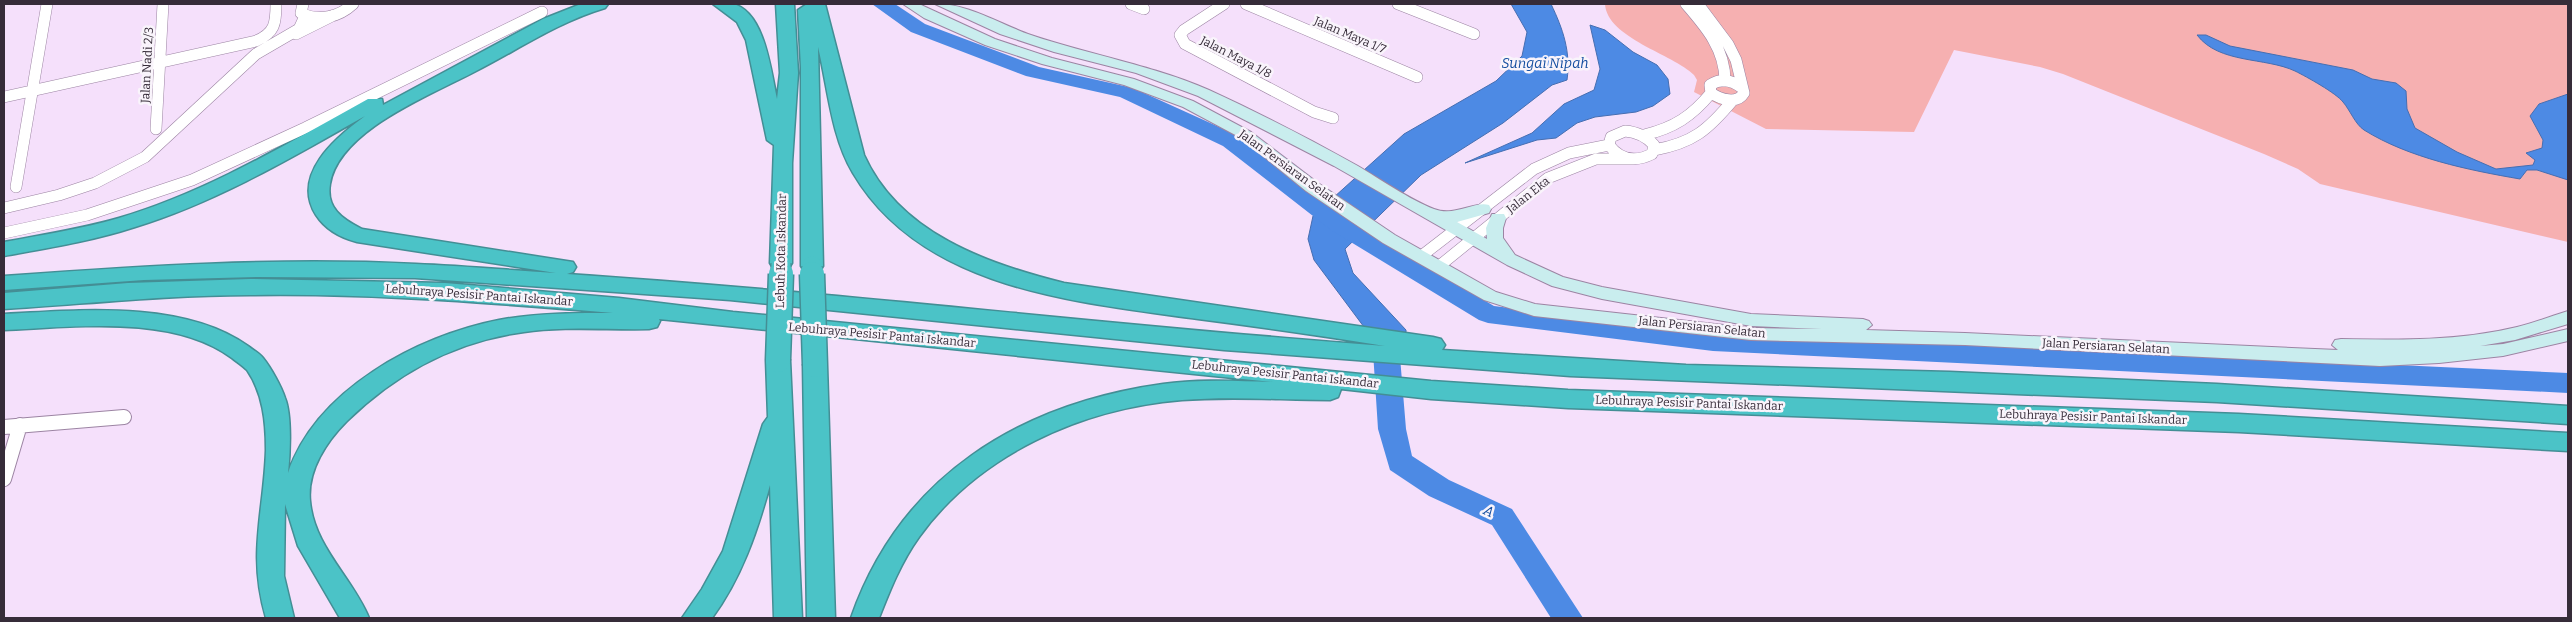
<svg xmlns="http://www.w3.org/2000/svg" width="2572" height="622" font-family="Bitter,serif">
	<rect width="100%" height="100%" fill="#f5e0fb"/>
	<path fill="#f6b0b1" d="M 1605,4 L 2568,4 L 2568,242 L 2320,184 L 2298,169 L 2264,154 L 2063,74 L 2040,67 L 1954,50 L 1914,132 L 1766,129 L 1694,92 L 1697,80 L 1694,75 C 1673,54 1607,38 1605,4 Z"/>
	<path fill="#4d8ae4" stroke="#466eb1" d="M 1511,4 L 1551,4 C 1563,29 1571,52 1567,80 L 1552,85 L 1503,123 L 1421,175 L 1345,249 L 1353,273 L 1406,330 L 1406,337 L 1367,331 L 1314,260 L 1308,239 L 1313,216 L 1404,134 L 1496,81 L 1522,56 L 1527,32 Z
		M 1590,25 L 1605,30 L 1633,52 L 1657,65 L 1668,79 L 1670,94 L 1653,106 L 1636,112 L 1595,117 L 1577,123 L 1556,138 L 1537,140 L 1465,163 L 1532,133 L 1564,104 L 1594,90 L 1600,69 Z
		M 2197,35 L 2206,35 L 2230,46 L 2353,70 L 2372,79 L 2396,83 L 2406,91 L 2407,109 L 2415,128 L 2457,152 L 2496,169 L 2533,165 L 2535,160 L 2526,153 L 2542,148 L 2543,140 L 2530,116 L 2539,104 L 2568,94 L 2568,180 L 2537,170 L 2527,170 L 2520,179 C 2468,170 2409,158 2364,130 C 2355,124 2350,110 2343,102 C 2336,93 2307,77 2295,71 C 2265,57 2219,64 2197,35 Z"/>
	<g fill="none" stroke-linecap="round" stroke-linejoin="round">
		<path fill="#4d8ae4" fill-rule="evenodd" d="M 872,4 L 895,4 L 925,24 L 1039,67 L 1133,88 L 1239,136 L 1347,220 L 1494,306 L 1713,333 L 2568,373 L 2568,393 L 1713,351 L 1488,323 L 1479,320 L 1331,230 L 1223,146 L 1120,97 L 1026,76 L 911,32 Z
			M 1381,320 L 1390,323 L 1398,333 L 1406,429 L 1412,456 L 1449,480 L 1512,509 L 1583,618 L 1551,618 L 1492,525 L 1429,496 L 1390,470 L 1378,429 L 1372,336 L 1368,329 L 1372,323 Z"/>
		<defs>
			<path id="street-far1" d="M 303,4 L 301,13 C 319,22 339,17 353,4
				M 1131,4 L 1144,9
				M 1224,4 L 1184,30 L 1180,35 L 1185,44 L 1314,112 L 1333,118
				M 1246,4 L 1417,77
				M 1398,4 L 1474,34
				M 1686,4 C 1706,27 1725,49 1725,81
				M 1698,4 L 1728,44 L 1736,60 L 1744,93 C 1737,105 1720,99 1711,93 L 1710,85 C 1721,78 1732,80 1742,88
				M 296,34 L 334,15
				M 4,97 L 256,41 C 275,33 276,23 276,4
				M 156,129 L 163,4
				M 1625,131 C 1637,132 1646,136 1654,145 L 1652,154 C 1636,162 1620,160 1609,145 L 1611,137 Z
				M 1644,135 C 1674,128 1692,116 1711,93
				M 1654,150 C 1693,143 1708,130 1733,100
				M 16,187 L 47,4
				M 4,208 L 59,195 L 95,183 L 145,157 L 256,54 L 299,29 L 305,16
				M 4,233 L 87,215 L 192,180 L 305,128 L 542,12
				M 1420,257 L 1534,169 L 1569,153 L 1609,145
				M 1438,267 L 1548,178 L 1596,159 L 1633,159"/>
			<path id="street" d="M 4,427 L 124,417
				M 4,479 L 20,425"/>
			<path id="secondary" d="M 903,4 L 919,4 L 995,39 L 1052,58 L 1134,79 L 1193,101 L 1251,132 L 1318,183 L 1395,235 L 1496,292 L 1535,304 L 1751,328 L 1822,329 L 1751,326 L 1602,299 L 1552,286 L 1507,265 L 1334,166 L 1198,96 L 1136,73 L 1054,52 L 1000,34 L 935,4 C 965,2 1002,25 1031,35 C 1090,55 1152,65 1209,90 C 1259,113 1310,139 1358,166 C 1380,179 1410,200 1434,209 C 1455,217 1474,201 1489,205 L 1491,209 L 1489,213 L 1457,222 L 1487,239 L 1486,228 L 1492,214 L 1504,214 L 1506,218 L 1503,228 L 1503,238 L 1515,255 L 1563,277 L 1602,287 L 1751,314 L 1863,319 L 1869,321 L 1872,325 L 1866,330 L 1965,333 L 2338,350 L 2332,345 L 2335,340 L 2341,339 C 2399,340 2460,341 2517,327 C 2534,323 2551,316 2568,311 L 2568,324 L 2515,340 L 2480,346 L 2503,344 L 2568,329 L 2568,341 L 2503,356 L 2439,363 L 2380,366 L 1965,345 L 1751,340 L 1534,316 L 1484,300 L 1383,243 L 1306,191 L 1241,138 L 1183,107 L 1124,85 L 1042,64 L 985,45 L 924,18 Z"/>
			<path id="highway" d="M 581,4 L 608,4 L 605,8 C 558,22 519,49 476,71 C 431,95 339,130 330,184 C 326,208 342,219 362,229 L 573,262 L 576,267 L 573,272 L 567,274 C 840,292 1112,326 1385,346 C 1323,336 1260,327 1198,319 C 1077,302 922,290 853,173 C 831,136 828,88 818,47 L 823,266 L 820,271 L 812,273 L 804,271 L 801,266 L 801,68 L 798,10 L 807,4 L 825,4 L 864,155 C 899,233 987,264 1064,283 L 1433,337 L 1441,339 L 1445,345 L 1442,350 L 1686,365 L 1950,372 L 2217,384 L 2568,406 L 2568,424 L 2217,402 L 1570,376 L 1224,350 L 730,300 L 415,278 L 258,277 L 144,280 L 4,290 L 4,276 C 141,266 279,257 416,264 C 463,266 510,270 556,273 L 357,242 C 341,238 325,229 316,215 C 291,175 335,138 365,116 C 291,158 216,202 135,227 C 92,241 48,248 4,256 L 4,242 C 42,235 81,229 119,218 C 207,192 288,143 368,99 L 382,99 L 383,105 L 543,19 Z
				M 713,4 C 719,4 727,2 733,4 C 765,12 771,72 777,99 L 780,73 L 776,4 L 794,4 L 798,73 L 792,163 L 792,263 L 789,268 L 781,270 L 773,268 L 770,263 L 774,145 L 767,140 L 746,40 L 737,22 Z
				M 250,279 L 445,283 L 619,298 L 733,312 L 1431,381 L 1568,390 L 2239,414 L 2568,433 L 2568,451 L 2239,432 L 1568,408 L 1431,399 L 1341,389 L 1338,397 L 1330,400 C 1281,400 1231,396 1182,400 C 1082,408 979,454 919,537 C 901,562 890,590 879,618 L 851,618 C 900,477 1019,404 1163,384 C 1199,379 1236,381 1273,382 L 659,319 L 660,321 L 657,327 L 649,329 C 607,330 565,326 524,332 C 456,341 396,373 347,421 C 327,441 307,470 310,501 C 314,547 352,577 369,618 L 340,618 L 298,546 L 285,504 L 284,576 L 294,618 L 266,618 C 247,553 264,513 266,450 C 266,422 263,393 247,370 C 243,366 237,362 232,358 C 173,314 75,327 4,330 L 4,314 C 79,310 184,300 248,346 C 253,350 259,353 263,358 C 271,368 281,386 285,398 C 292,415 290,455 288,473 C 316,390 417,336 499,320 C 536,313 574,313 613,313 C 492,303 371,293 250,295 C 167,295 86,304 4,309 L 4,293 L 128,283 Z
				M 778,352 L 786,354 L 790,360 L 802,618 L 774,618 L 770,485 C 757,532 741,579 712,618 L 682,618 L 702,589 L 723,551 L 763,424 L 768,417 L 766,360 L 770,354 Z
				M 815,357 L 823,359 L 827,365 L 835,618 L 807,618 L 803,365 L 807,359 Z"/>
		</defs>
		<use href="#street-far1" stroke="#9c84a3" stroke-width="12"/>
		<use href="#street" stroke="#9c84a3" stroke-width="16"/>
		<use href="#secondary" stroke="#9c84a3" stroke-width="2"/>
		<use href="#highway" stroke="#448e95" stroke-width="3"/>
		<use href="#street-far1" stroke="#fff" stroke-width="11"/>
		<use href="#street" stroke="#fff" stroke-width="14"/>
		<use href="#secondary" fill="#c9edee" fill-rule="evenodd"/>
		<use href="#highway" fill="#4bc3c7" fill-rule="evenodd"/>
		<defs>
			<path id="highway-bridge-far1" d="M 812,266 L 812,276
				M 781,276 L 781,263"/>
			<path id="highway-bridge" d="M 812,274 L 815,365
				M 778,360 L 781,274"/>
		</defs>
		<use href="#highway-bridge-far1" stroke="#448e95" stroke-width="21" stroke-linecap="butt"/>
		<use href="#highway-bridge" stroke="#448e95" stroke-width="27" stroke-linecap="butt"/>
		<use href="#highway-bridge-far1" stroke="#4bc3c7" stroke-width="19"/>
		<use href="#highway-bridge" stroke="#4bc3c7" stroke-width="24"/>
	</g>
	<g text-anchor="middle" stroke-width="5" stroke-linejoin="round" paint-order="stroke">
		<g font-size="12" fill="#362c39" stroke="#f9f4fb">
			<text transform="translate(1350 35) rotate(23)" y="4">Jalan Maya 1/7</text>
			<text transform="translate(1236 57) rotate(27)" y="4">Jalan Maya 1/8</text>
			<text transform="translate(147 65) rotate(-87)" y="4">Jalan Nadi 2/3</text>
			<text transform="translate(1292 170) rotate(36)" y="4">Jalan Persiaran Selatan</text>
			<text transform="translate(1528 195) rotate(-38)" y="4">Jalan Eka</text>
			<text transform="translate(781 251) rotate(-89)" y="4">Lebuh Kota Iskandar</text>
			<text transform="translate(479 295) rotate(4)" y="4">Lebuhraya Pesisir Pantai Iskandar</text>
			<text transform="translate(1702 327) rotate(6)" y="4">Jalan Persiaran Selatan</text>
			<text transform="translate(882 335) rotate(5)" y="4">Lebuhraya Pesisir Pantai Iskandar</text>
			<text transform="translate(2106 346) rotate(3)" y="4">Jalan Persiaran Selatan</text>
			<text transform="translate(1285 374) rotate(6)" y="4">Lebuhraya Pesisir Pantai Iskandar</text>
			<text transform="translate(1689 403) rotate(2)" y="4">Lebuhraya Pesisir Pantai Iskandar</text>
			<text transform="translate(2093 417) rotate(2)" y="4">Lebuhraya Pesisir Pantai Iskandar</text>
		</g>
		<g font-size="14" font-style="italic" fill="#154fa0" stroke="#f9f4fb">
			<text x="1545" y="68">Sungai Nipah</text>
			<text transform="translate(1489 511) rotate(25)" y="5">A</text>
		</g>
	</g>
	<rect width="2572" height="622" fill="none" stroke="#362c39" stroke-width="10"/>
</svg>
